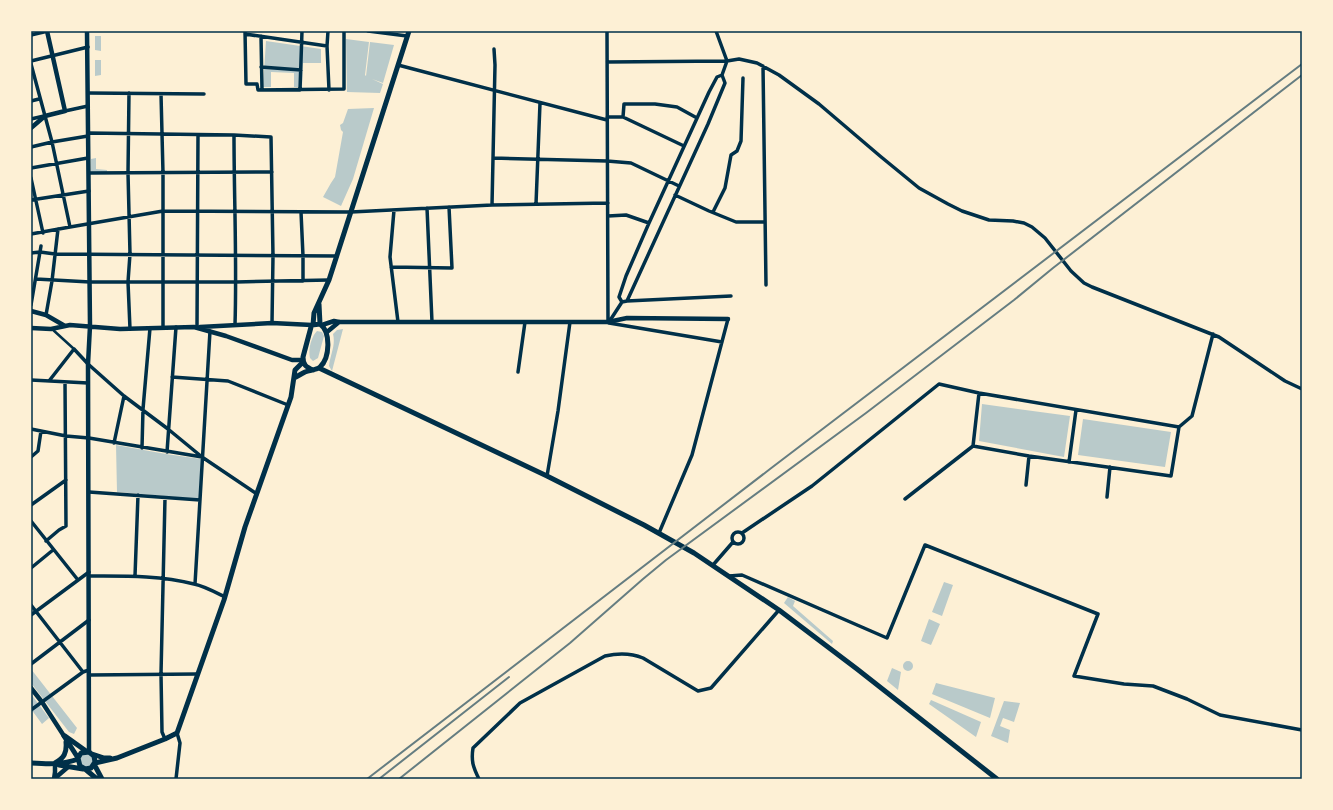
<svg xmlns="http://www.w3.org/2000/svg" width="1333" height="810" font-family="'Sofia Sans Condensed',sans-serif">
	<rect width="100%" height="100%" fill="#fdf0d5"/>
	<path fill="#b9caca" d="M 95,36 L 101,36 L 101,51 L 95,50 Z
		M 346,39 L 369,42 L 365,75 L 366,76 L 370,42 L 394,45 L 383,83 L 372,79 L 383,84 L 380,93 L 347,92 Z
		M 266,41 L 321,49 L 321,63 L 303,63 L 302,87 L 294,87 L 294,73 L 271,72 L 271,87 L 263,87 Z
		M 101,60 L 101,75 L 95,76 L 95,60 Z
		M 374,108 L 353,179 L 341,206 L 323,197 L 331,183 L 335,177 L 343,132 L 341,130 L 340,125 L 343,123 L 348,109 Z
		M 96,158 L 96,169 L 107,170 L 107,172 L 91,172 L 91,159 Z
		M 343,329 L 332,371 L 329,366 C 330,355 336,345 333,334 L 337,330 Z
		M 317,331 L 322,332 L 324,336 L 318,358 L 313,361 L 310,358 C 308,350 311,337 317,331 Z
		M 982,404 L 1070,416 L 1064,457 L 979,441 Z
		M 1083,419 L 1171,432 L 1165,467 L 1078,455 Z
		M 116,445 L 166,454 L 201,459 L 199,499 L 117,492 Z
		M 944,582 L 953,585 L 942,616 L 932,612 Z
		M 788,597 L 795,601 L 793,606 L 833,641 L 832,644 L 784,603 Z
		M 929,619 L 940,624 L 931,645 L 921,641 Z
		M903 666a5 5 0 1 1 10 0a5 5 0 1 1-10 0Z
		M 892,668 L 901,672 L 898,690 L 887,681 Z
		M 31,669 L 77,728 L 74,734 L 69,732 L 31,683 Z
		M 936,683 L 995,698 L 990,718 L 932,694 Z
		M 31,694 L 49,718 L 42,724 L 31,709 Z
		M 931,700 L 981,722 L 976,737 L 929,704 Z
		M 1004,701 L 1020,703 L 1014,722 L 1003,718 L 1000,726 L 1010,730 L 1008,743 L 991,736 Z
		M 89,752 L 95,762 L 85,769 L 78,758 L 78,756 Z"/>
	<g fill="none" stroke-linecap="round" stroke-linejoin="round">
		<path stroke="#003049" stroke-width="2.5" d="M 52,329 L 74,349"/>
		<path stroke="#003049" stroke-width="3.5" d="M 245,31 L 246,84 L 257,84 L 258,90 L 344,89 L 344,31
			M 368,31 L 407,36
			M 607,31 L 608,322
			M 716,31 L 727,61
			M 245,34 L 327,46 L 329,90
			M 31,35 L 48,31
			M 261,36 L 262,90
			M 327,46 L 328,31
			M 31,61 L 88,47
			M 607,62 L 727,61 L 739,59 L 757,63 L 779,75 L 819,104 L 880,156 L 919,188 L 948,204 L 962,211 L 989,220 L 1013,221 L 1024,223 L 1032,227 L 1045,238 L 1071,271 L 1084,283 L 1092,287 L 1219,337 L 1285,381 L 1302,389
			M 31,64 L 52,142 L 70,227
			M 398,65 L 607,120
			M 763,66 L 766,285
			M 261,67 L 301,70
			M 722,75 L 727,61
			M 300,90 L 302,31
			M 88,93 L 204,94
			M 129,93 L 128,173 L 130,254 L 128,282 L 130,329
			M 161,94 L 163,173 L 163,328
			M 31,101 L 39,99
			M 65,111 L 88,106
			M 607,117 L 623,117 L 684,146
			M 623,117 L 624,104 L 655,104 L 677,107 L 697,118
			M 31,119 L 44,116
			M 88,133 L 234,135 L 271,137 L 273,256 L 272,323
			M 234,135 C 234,198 237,262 235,325
			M 31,147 L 52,142 L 88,136
			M 493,158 L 607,161 L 631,163 L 679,186
			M 31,168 L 88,158
			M 89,173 L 272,172
			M 31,178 L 43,233
			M 675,195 L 709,211 L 736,222 L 764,222
			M 31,200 L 89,191
			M 536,204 L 540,103
			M 492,205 L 495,65 L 494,49
			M 427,208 L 432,322
			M 394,210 L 390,257 L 398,322
			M 301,212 L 303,256 L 303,281
			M 713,212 L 725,188 L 731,155 L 737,151 L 741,141 L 743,78
			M 608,216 L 626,215 L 649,223
			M 31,234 L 70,227 L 163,211 L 351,212 L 492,205 L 608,203
			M 31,253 L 40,252 L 55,254 L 337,256
			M 391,267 L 452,268 L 449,207
			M 36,279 L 90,282 L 236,282 L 329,280
			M 627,301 L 708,124 L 725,83 L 722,75 L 717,77 L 709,92 L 649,223 L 626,276 L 619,297 L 622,302 L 627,301 L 731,296
			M 31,305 L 41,246
			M 46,315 L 52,281 L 58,229
			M 609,322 L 622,302
			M 609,323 L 722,342
			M 197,328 L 198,135
			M 518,372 L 525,322
			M 172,377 L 228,381 L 288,405
			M 31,380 L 88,383
			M 49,381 L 74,349 L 88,364 L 124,396 L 168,429 L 202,457 L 257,494
			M 31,429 L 66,436 L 89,438 L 202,457
			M 114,443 L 124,396
			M 973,446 L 1029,456 L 1171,476 L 1179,427
			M 142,448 L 143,409 L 150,328
			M 167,452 L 176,327
			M 31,457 L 38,451 L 41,431
			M 1069,462 L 1076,410
			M 547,476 L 558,411 L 570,322
			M 1026,485 L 1029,456
			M 89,492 L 200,500
			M 1107,497 L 1110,467
			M 905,499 L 973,446 L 979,393
			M 31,505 L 66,480
			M 31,521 L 78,580
			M732 538a6 6 0 1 1 12 0a6 6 0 1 1-12 0Z
			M 659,533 L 692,455 L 728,319
			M 742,533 L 812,486 L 939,384 L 979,393 L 1179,427 L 1192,416 L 1213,334
			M 46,541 L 59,530 L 66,526 L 65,382
			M 713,565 L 733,542
			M 31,568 L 53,550
			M 89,576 C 124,576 159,575 194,584 C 204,586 215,592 225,597
			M 135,576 L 138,495
			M 729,576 L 742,575 L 887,638 L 925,545 L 1098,614 L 1074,676 L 1124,684 L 1153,686 L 1187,699 L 1220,715 L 1302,730
			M 195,584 L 210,331
			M 31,605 L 83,672 L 89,670
			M 31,615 L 89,572
			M 31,664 L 89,620
			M 90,675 L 197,674
			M 31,710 L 83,672
			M 165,739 L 162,732 L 161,674 L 165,498
			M 176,779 L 180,743 L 177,733
			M 479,779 C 473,767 471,761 473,748 L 520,703 L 605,656 C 618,653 631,653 643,658 L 698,691 L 711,688 L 779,610"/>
		<path stroke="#003049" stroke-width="4.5" d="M 87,31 L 90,326 L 88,364 L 89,752
			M 31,128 L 45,116 L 65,111 L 47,31
			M 31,311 L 46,315 L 65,326
			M 322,325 L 334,321 L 339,322 L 608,322 L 627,318 L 728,319
			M 200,327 L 272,323 L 312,325
			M 31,328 L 51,329 L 70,325 L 120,329 L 194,327 L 226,336 L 292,360 L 303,360
			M 327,332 L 339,322
			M 31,688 L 42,702 L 64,736
			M 54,779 L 68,767
			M 54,779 L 55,772 L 55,764"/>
		<path stroke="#003049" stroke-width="5" d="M 319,304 L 320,324
			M 313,325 L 314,313 L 329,280 L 409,31
			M 319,368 L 547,476 L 644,525 L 694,553 L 779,610 L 857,669 L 997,779
			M 294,378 C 298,376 301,374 305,372 C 310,370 317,370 320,367 C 330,358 331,332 320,324 L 312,325 L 311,327 L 303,357 C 303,365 306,367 313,370
			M 64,736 L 78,758 L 80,766 L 85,769 L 91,768 L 95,762 L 94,756 L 89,752 L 81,753 L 78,758
			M 65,736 L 86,751
			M 92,754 L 104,758 L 110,758
			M 31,763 C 47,764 62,765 78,759
			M 55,763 C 64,758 67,753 66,742
			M 95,763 L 117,758 L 165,739 L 177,733 L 224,600 L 245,527 L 291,397 L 295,370 L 303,362
			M 94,764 L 102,779
			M 59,765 L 83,769
			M 85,769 L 97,779"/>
		<path stroke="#657d81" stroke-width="2" d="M 367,779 L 770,469 L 1302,64
			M 379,779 L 509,677
			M 399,779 L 570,643 L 643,579 L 666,560 L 866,413 L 1014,300 L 1053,268 L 1302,75"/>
	</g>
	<rect width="1333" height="810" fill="none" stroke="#fdf0d5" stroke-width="64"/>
	<rect x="32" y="32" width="1269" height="746" fill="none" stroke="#003049" stroke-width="1.5"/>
</svg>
